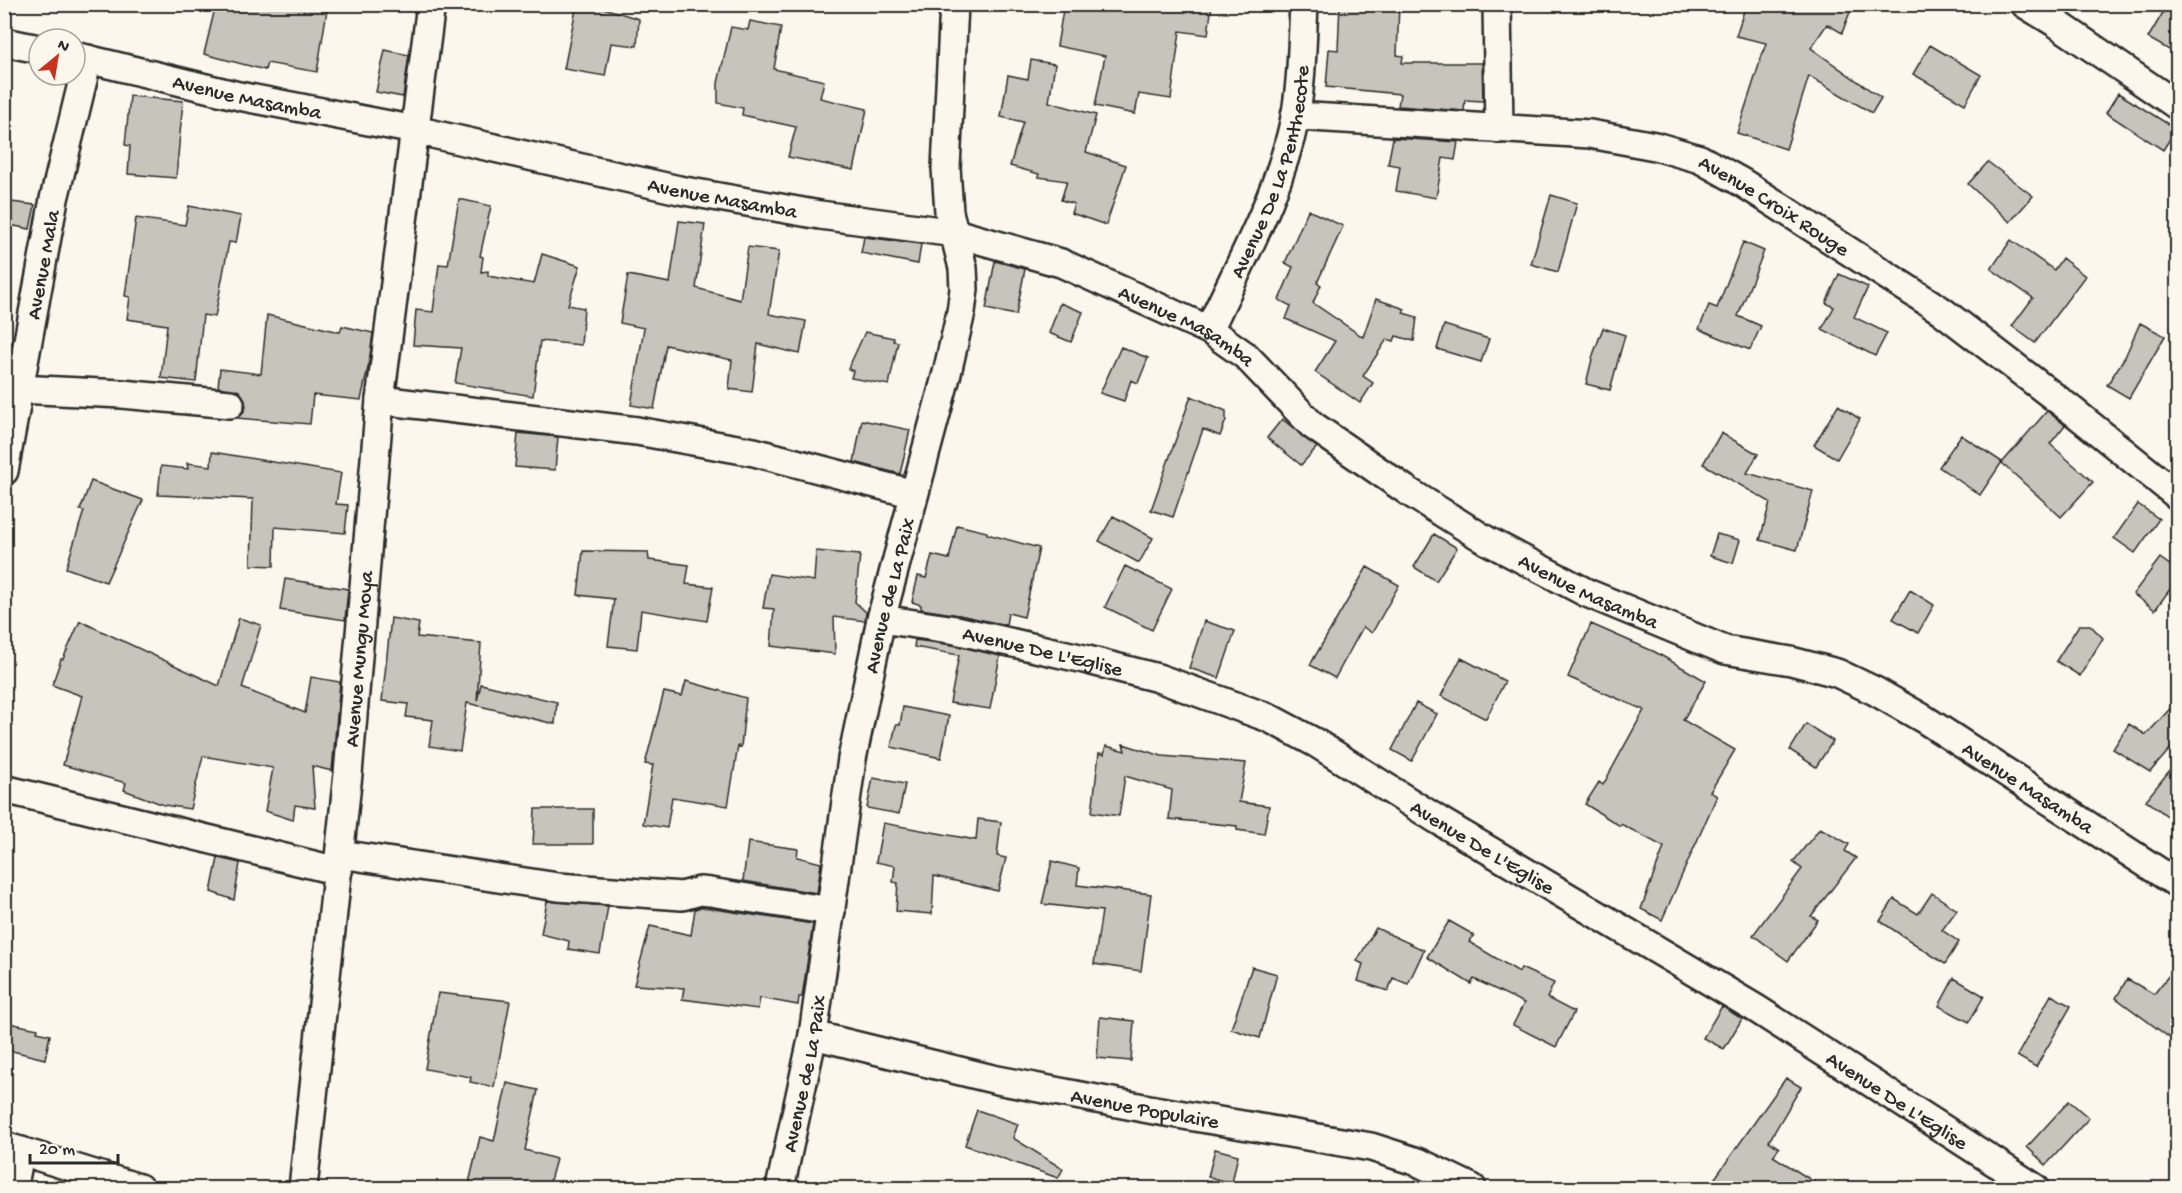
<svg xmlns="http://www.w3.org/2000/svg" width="2182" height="1193" font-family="'Gochi Hand',sans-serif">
	<rect width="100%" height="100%" fill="#fbf7ec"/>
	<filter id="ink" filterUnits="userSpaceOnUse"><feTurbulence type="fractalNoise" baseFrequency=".0167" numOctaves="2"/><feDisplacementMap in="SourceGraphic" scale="12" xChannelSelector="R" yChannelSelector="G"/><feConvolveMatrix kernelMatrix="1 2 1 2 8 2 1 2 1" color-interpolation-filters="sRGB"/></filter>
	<g filter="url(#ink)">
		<path fill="#c7c4bc" stroke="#2b2b2b" stroke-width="1.5" d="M 216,4 L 328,4 L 317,72 L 267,63 L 265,70 L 204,54 Z
			M 577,4 L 591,4 L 639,19 L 637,46 L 611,43 L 605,76 L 564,69 Z
			M 1064,4 L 1212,4 L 1208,35 L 1180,31 L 1171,99 L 1139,94 L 1135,114 L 1095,106 L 1105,56 L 1057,46 Z
			M 1340,4 L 1399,4 L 1397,55 L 1403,56 L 1402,63 L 1482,63 L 1483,101 L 1465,100 L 1464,111 L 1398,106 L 1400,94 L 1326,87 L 1329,49 L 1338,50 Z
			M 1746,4 L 1853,4 L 1842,33 L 1827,24 L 1811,48 L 1881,98 L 1872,113 L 1809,76 L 1786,149 L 1737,133 L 1766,43 L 1736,36 Z
			M 2168,4 L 2178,4 L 2178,55 L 2148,38 Z
			M 750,21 L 781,27 L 774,69 L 824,81 L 820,98 L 867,109 L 854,170 L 788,157 L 796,127 L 742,115 L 743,108 L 718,103 L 718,83 L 731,27 L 748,30 Z
			M 1930,45 L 1981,75 L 1965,104 L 1913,74 Z
			M 385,50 L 409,55 L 403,97 L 376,92 Z
			M 1031,60 L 1055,64 L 1049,102 L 1096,115 L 1086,152 L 1126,165 L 1106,225 L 1071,213 L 1074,204 L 1061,200 L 1067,181 L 1038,177 L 1039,174 L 1010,166 L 1023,122 L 1001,117 L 1008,75 L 1028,79 Z
			M 2118,93 L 2176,129 L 2163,150 L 2106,113 Z
			M 130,96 L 183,101 L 176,178 L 128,174 L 130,146 L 125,145 Z
			M 1393,138 L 1458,142 L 1455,160 L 1443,158 L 1436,198 L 1396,191 L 1400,166 L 1388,164 Z
			M 1988,162 L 2033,196 L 2010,222 L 1968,184 Z
			M 1551,195 L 1577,203 L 1558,272 L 1531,264 Z
			M 459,199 L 491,206 L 480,256 L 483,257 L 481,272 L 488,271 L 488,276 L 534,284 L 542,254 L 580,266 L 568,305 L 584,308 L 581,345 L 540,341 L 533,396 L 455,383 L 461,348 L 413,345 L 416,310 L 433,312 L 439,264 L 448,265 Z
			M 11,202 L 35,205 L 30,229 L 4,224 Z
			M 189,206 L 241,216 L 236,243 L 229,242 L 215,317 L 203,315 L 196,382 L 161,378 L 167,325 L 127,319 L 130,297 L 125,296 L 136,218 L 185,225 Z
			M 1308,210 L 1343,226 L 1317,283 L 1321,285 L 1313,303 L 1363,337 L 1376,299 L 1405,309 L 1403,313 L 1417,317 L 1414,341 L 1396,336 L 1394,341 L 1387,339 L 1363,376 L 1373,383 L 1360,403 L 1315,372 L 1335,341 L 1286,319 L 1291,306 L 1279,300 L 1293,267 L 1285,263 Z
			M 679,221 L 705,224 L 696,288 L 740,300 L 748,247 L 779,251 L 769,314 L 806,321 L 800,354 L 758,344 L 752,392 L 729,389 L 732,360 L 666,345 L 654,409 L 631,405 L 644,328 L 620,323 L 628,275 L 670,283 Z
			M 864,237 L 921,244 L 918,264 L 861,253 Z
			M 2011,240 L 2054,270 L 2062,258 L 2085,276 L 2035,343 L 2012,326 L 2033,298 L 1991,269 Z
			M 1743,242 L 1764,251 L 1738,316 L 1761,326 L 1750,350 L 1699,329 L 1709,305 L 1717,308 Z
			M 995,261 L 1025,269 L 1016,315 L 986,309 Z
			M 1839,274 L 1868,287 L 1854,317 L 1887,333 L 1875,356 L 1822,329 L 1834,307 L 1826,303 Z
			M 1060,303 L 1083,312 L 1071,342 L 1049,333 Z
			M 267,315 L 340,332 L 342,326 L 373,333 L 369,363 L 361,400 L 313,395 L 310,424 L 236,418 L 243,413 L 246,406 L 244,398 L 239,391 L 218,387 L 220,369 L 261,374 Z
			M 2140,323 L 2165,336 L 2129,398 L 2107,385 L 2125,357 Z
			M 1444,325 L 1489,339 L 1481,362 L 1437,349 Z
			M 1603,328 L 1625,335 L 1610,390 L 1586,384 L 1593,355 Z
			M 865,332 L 894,338 L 893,341 L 898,342 L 889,385 L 851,378 L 853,371 L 848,369 Z
			M 1121,347 L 1148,358 L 1138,383 L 1131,380 L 1124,401 L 1100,393 Z
			M 1191,396 L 1226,411 L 1226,420 L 1220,436 L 1203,429 L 1173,517 L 1151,510 Z
			M 1838,405 L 1860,419 L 1837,459 L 1814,445 Z
			M 2047,411 L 2065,425 L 2050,444 L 2093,482 L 2061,517 L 2002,463 Z
			M 1282,419 L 1317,447 L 1301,465 L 1267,438 Z
			M 862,420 L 910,430 L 900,474 L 854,462 Z
			M 518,433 L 558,437 L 555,470 L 515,467 Z
			M 1721,433 L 1758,454 L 1747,473 L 1813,491 L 1797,550 L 1760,540 L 1770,502 L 1703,464 Z
			M 1961,435 L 2002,462 L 1980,495 L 1939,467 Z
			M 212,452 L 341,473 L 336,504 L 348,505 L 345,533 L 275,527 L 274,566 L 251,565 L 253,499 L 158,495 L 161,466 L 188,469 L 187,463 L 211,466 Z
			M 91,481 L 143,500 L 106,582 L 66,568 L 84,511 L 80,510 Z
			M 2138,504 L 2159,519 L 2135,553 L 2114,538 Z
			M 1113,516 L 1153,538 L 1139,563 L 1099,541 Z
			M 957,525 L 987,532 L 987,534 L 1039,548 L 1024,617 L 1008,613 L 1006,625 L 959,615 L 921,609 L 921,605 L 912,602 L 918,576 L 926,578 L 932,555 L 949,559 Z
			M 1434,534 L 1457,548 L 1436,581 L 1414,567 Z
			M 1717,534 L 1740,540 L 1733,563 L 1710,556 Z
			M 583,551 L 648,552 L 649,560 L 689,565 L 686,584 L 713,587 L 707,621 L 641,610 L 637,649 L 608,646 L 614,599 L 578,595 Z
			M 816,551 L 860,555 L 855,602 L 866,612 L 865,621 L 834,617 L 835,654 L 771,646 L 774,609 L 763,608 L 769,574 L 814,581 Z
			M 2160,558 L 2178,571 L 2178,578 L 2155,610 L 2133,594 Z
			M 1125,566 L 1172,589 L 1152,630 L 1105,607 Z
			M 1367,567 L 1399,585 L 1372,633 L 1363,627 L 1335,678 L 1310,665 Z
			M 285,579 L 348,589 L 345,620 L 280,610 Z
			M 1910,590 L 1934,605 L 1918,633 L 1893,619 Z
			M 239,618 L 261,625 L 242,688 L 305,713 L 311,677 L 340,682 L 332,771 L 312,766 L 315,808 L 295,805 L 293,820 L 265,811 L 273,768 L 203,756 L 190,809 L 164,805 L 124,790 L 126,783 L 63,765 L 82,696 L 52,685 L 61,659 L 63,659 L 80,621 L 219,686 Z
			M 391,618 L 419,623 L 417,637 L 481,643 L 477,701 L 481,684 L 557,702 L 555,724 L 467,703 L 460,751 L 429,746 L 433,720 L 406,717 L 408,704 L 382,701 Z
			M 1204,621 L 1235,631 L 1219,678 L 1189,668 Z
			M 1591,624 L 1655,652 L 1706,681 L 1683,720 L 1735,750 L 1710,792 L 1717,796 L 1662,920 L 1641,909 L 1664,847 L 1621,824 L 1620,826 L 1585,804 L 1599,782 L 1603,785 L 1644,710 L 1568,677 Z
			M 2079,625 L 2090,625 L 2103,638 L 2080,676 L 2056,661 Z
			M 915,640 L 953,645 L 1000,656 L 990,709 L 950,703 L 959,655 L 914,647 Z
			M 1461,658 L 1505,681 L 1486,719 L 1441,696 Z
			M 686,681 L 746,698 L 741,747 L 738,746 L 728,806 L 672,797 L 667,828 L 643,824 L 653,765 L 645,764 L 664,692 L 682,696 Z
			M 2178,700 L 2178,740 L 2150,772 L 2113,749 L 2129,724 L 2146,735 Z
			M 1416,703 L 1437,714 L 1412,761 L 1392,750 Z
			M 903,707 L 949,716 L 941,758 L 891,747 L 896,725 L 900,725 Z
			M 1806,724 L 1833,741 L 1816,767 L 1790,750 Z
			M 1123,744 L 1162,756 L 1246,763 L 1239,802 L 1269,806 L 1264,834 L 1237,830 L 1237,826 L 1169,819 L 1172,790 L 1125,776 L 1119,816 L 1092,812 L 1099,753 L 1104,754 L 1106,746 L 1125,751 Z
			M 2178,760 L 2178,824 L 2146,800 Z
			M 873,778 L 905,784 L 899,814 L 867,808 Z
			M 535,809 L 593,809 L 593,844 L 533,844 Z
			M 978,819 L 1001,822 L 997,856 L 1006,858 L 998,891 L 934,876 L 932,914 L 896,911 L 898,883 L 893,882 L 895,866 L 876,862 L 883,823 L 976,840 Z
			M 1820,828 L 1849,844 L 1845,851 L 1856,858 L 1811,916 L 1818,920 L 1788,961 L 1753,935 L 1802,869 L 1793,862 Z
			M 748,842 L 798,849 L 797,857 L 821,863 L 817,893 L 743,881 Z
			M 218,858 L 240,863 L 234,900 L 211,892 Z
			M 1052,861 L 1079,868 L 1077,885 L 1151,894 L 1141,971 L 1094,964 L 1102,911 L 1042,904 Z
			M 1932,893 L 1957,910 L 1942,930 L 1959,942 L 1945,964 L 1880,921 L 1894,899 L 1918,914 Z
			M 547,901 L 608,906 L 600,954 L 568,949 L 569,941 L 541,934 Z
			M 701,907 L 813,924 L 802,997 L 799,997 L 798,1005 L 760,998 L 758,1009 L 682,999 L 684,988 L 634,985 L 650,926 L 691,935 L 695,909 Z
			M 1449,921 L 1474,935 L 1469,942 L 1519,972 L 1521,968 L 1554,983 L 1547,998 L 1574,1012 L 1556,1047 L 1513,1025 L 1524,1003 L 1474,979 L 1471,984 L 1427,957 Z
			M 1376,928 L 1424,950 L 1408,984 L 1393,978 L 1388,991 L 1358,981 L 1363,964 L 1357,961 Z
			M 2178,964 L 2178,1044 L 2116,998 L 2127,979 L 2154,994 Z
			M 1252,967 L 1277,974 L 1260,1038 L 1231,1029 Z
			M 1954,978 L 1984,996 L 1969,1022 L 1939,1006 Z
			M 438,993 L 510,1001 L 494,1087 L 470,1082 L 471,1077 L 425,1069 Z
			M 2051,995 L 2071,1006 L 2036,1067 L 2017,1056 Z
			M 1722,1006 L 1742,1019 L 1724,1049 L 1703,1038 Z
			M 1100,1017 L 1134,1021 L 1131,1061 L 1097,1058 Z
			M 4,1022 L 38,1029 L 37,1032 L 50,1035 L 45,1059 L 4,1049 Z
			M 1786,1078 L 1801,1087 L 1769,1141 L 1779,1148 L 1773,1156 L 1824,1188 L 1708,1188 Z
			M 507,1083 L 538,1090 L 525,1150 L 556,1159 L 548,1188 L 486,1188 L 469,1183 L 480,1137 L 494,1141 Z
			M 2069,1101 L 2089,1118 L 2046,1165 L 2027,1147 Z
			M 977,1110 L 1018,1124 L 1013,1138 L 1063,1169 L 1058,1178 L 965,1145 Z
			M 1215,1149 L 1238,1155 L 1232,1183 L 1208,1177 Z"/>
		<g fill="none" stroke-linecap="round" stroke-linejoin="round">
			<defs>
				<g id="minor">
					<path d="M 1497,4 L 1499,129"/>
					<path d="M 2025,4 L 2056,23 L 2178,106"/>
					<path d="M 4,42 L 39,49"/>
					<path id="s1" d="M 75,56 L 239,96 L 415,130 L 679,190 L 820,215 L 955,233 L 1061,263 L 1209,330 L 1246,356 L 1312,425 L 1409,492 L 1486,540 L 1587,593 L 1725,650 L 1791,661 L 1837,673 L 1875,691 L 1924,719 L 2178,884"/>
					<path id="s2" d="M 1295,116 L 1590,134 L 1655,146 L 1700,159 L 1743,183 L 1942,311 L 2074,412 L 2178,496"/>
					<path id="s3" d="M 1209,330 C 1240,262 1280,193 1295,118 C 1302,81 1302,43 1304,4"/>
					<path d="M 18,389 L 122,394 L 230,404"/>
					<path d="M 380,400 L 637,431 L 754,452 L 914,494"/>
					<path id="s4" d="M 4,471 L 54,199 L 88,59"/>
					<path id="s5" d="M 881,619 L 956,630 L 1084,659 L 1158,678 L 1269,718 L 1316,743 L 1438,820 L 1755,1008 L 2035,1188"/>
					<path d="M 4,789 L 338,871"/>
					<path d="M 340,854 L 558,887 L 682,896 L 700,891 L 710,892 L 831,911"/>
					<path id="s6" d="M 813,1035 L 997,1080 L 1154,1110 L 1371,1147 L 1418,1162 L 1472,1188"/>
					<path d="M 4,1146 L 139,1188"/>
					<path d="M 13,1188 L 21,1151"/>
					<path id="s7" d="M 303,1188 L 348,774 L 380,400 L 431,4"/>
					<path id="s8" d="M 780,1188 L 813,1035 L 852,759 L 881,619 L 947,373 L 961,312 L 964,289 L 963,268 L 949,212 L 946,168 L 954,4"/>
				</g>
			</defs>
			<use href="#minor" stroke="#2b2b2b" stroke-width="32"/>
			<use href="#minor" stroke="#fbf7ec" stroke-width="27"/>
		</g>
	</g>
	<g text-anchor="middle" stroke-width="4.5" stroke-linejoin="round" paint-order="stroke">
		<g font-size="21" fill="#2b2b2b" stroke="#fbf7ec">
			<text dy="7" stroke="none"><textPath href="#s1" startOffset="177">Avenue Masamba</textPath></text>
			<text dy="7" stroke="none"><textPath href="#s3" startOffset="171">Avenue De La Penthecote</textPath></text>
			<text dy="7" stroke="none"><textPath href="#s1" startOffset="663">Avenue Masamba</textPath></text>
			<text dy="7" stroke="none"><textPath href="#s2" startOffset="496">Avenue Croix Rouge</textPath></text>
			<text dy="7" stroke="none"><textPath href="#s4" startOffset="210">Avenue Mala</textPath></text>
			<text dy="7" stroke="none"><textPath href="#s1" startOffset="1149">Avenue Masamba</textPath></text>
			<text dy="7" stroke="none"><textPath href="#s1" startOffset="1635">Avenue Masamba</textPath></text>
			<text dy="7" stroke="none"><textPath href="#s8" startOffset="603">Avenue de La Paix</textPath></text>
			<text dy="7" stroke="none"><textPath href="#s5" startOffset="165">Avenue De L'Eglise</textPath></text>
			<text dy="7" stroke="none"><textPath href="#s7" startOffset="532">Avenue Mungu Moya</textPath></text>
			<text dy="7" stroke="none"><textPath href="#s1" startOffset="2121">Avenue Masamba</textPath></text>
			<text dy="7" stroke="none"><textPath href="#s5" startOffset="651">Avenue De L'Eglise</textPath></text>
			<text dy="7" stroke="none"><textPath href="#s8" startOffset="117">Avenue de La Paix</textPath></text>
			<text dy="7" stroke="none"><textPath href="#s5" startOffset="1137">Avenue De L'Eglise</textPath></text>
			<text dy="7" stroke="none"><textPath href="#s6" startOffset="340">Avenue Populaire</textPath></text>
		</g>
	</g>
	<rect width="2182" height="1193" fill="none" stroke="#fbf7ec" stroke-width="24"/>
	<rect x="12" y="12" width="2158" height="1169" fill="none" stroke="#2b2b2b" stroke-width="2" filter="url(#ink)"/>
	<g transform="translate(57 57) rotate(30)"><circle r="28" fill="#fbf7ec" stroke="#a8a59f" stroke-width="1.5"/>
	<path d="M0-4.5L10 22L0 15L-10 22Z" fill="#c8321e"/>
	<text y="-9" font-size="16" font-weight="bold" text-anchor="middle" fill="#2b2b2b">N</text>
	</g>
	<path d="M30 1154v9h88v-9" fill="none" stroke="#2b2b2b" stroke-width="3"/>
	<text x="39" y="1154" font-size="18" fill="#2b2b2b" stroke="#fbf7ec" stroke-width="4.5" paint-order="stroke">20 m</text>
</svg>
